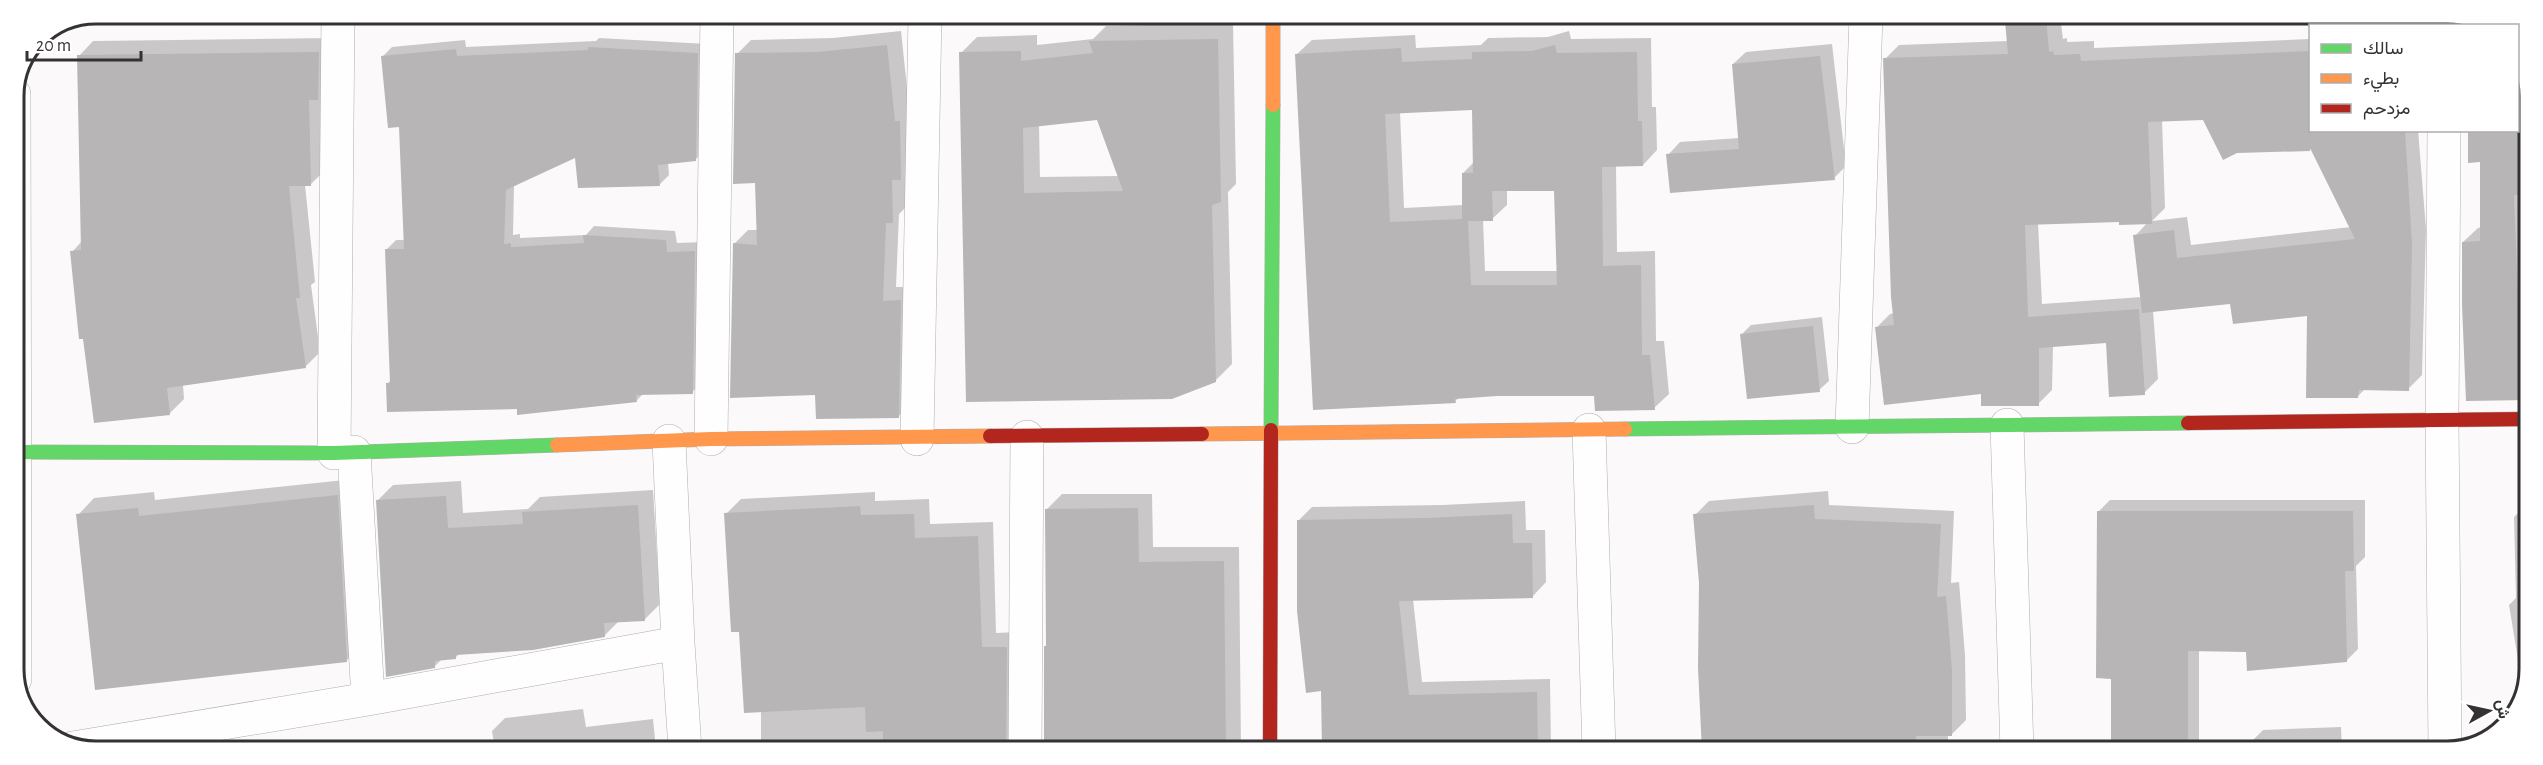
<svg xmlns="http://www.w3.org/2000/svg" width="2543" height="765" font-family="'Alegreya Sans',Vazirmatn,sans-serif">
	<rect width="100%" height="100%" fill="#fcf9fa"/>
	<path fill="#0003" fill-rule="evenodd" d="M 2012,16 L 2060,16 L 2063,39 L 2067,38 L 2067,42 L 2094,41 L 2094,48 L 2310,39 L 2310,130 L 2418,130 L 2426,229 L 2422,375 L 2408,389 L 2366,388 L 2357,397 L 2309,314 L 2232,302 L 2153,310 L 2158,379 L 2144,393 L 2107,342 L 2053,345 L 2052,390 L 2038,404 L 1983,392 L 1876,328 L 1890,314 L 1895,313 L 1885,59 L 1899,45 L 2008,41 L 2006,22 ZM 2204,118 L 2237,152 L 2313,149 L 2351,227 L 2191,245 L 2187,217 L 2152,221 L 2165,208 L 2162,120 ZM 2121,220 L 2148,222 L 2135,236 L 2142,297 L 2042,304 L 2038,223 Z
		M 1233,23 L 1236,184 L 1228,192 L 1232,364 L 1215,381 L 968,401 L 961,53 L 977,37 L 1037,35 L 1037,45 L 1093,39 L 1106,26 ZM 1098,118 L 1119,176 L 1040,177 L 1039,125 Z
		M 901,31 L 909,107 L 906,207 L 899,214 L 896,287 L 914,287 L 912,402 L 898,417 L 816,394 L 734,244 L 748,230 L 758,230 L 757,182 L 737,54 L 751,40 L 833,38 Z
		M 1569,31 L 1571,39 L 1651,38 L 1652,107 L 1656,107 L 1657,150 L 1643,165 L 1616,165 L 1617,252 L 1655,251 L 1656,341 L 1664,341 L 1669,394 L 1654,408 L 1596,395 L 1497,395 L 1460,397 L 1455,401 L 1297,54 L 1312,40 L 1415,35 L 1416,48 L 1481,45 L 1488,38 L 1548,37 ZM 1474,108 L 1474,162 L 1463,173 L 1463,205 L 1404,208 L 1400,112 ZM 1507,189 L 1555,189 L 1558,271 L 1485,271 L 1483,219 L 1492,219 L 1507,205 Z
		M 333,38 L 325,170 L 310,185 L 305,185 L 315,282 L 311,285 L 320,352 L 305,367 L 183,385 L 184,399 L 169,414 L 72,252 L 82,241 L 79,56 L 93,41 Z
		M 599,38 L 707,44 L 705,150 L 695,160 L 668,163 L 669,175 L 660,184 L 576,155 L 514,186 L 513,235 L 520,234 L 520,238 L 586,235 L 594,226 L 675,231 L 677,243 L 704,242 L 702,382 L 692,392 L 644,393 L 636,401 L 518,407 L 388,383 L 391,380 L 386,250 L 396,240 L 405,240 L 401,125 L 382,57 L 392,47 L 465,40 L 466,47 L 596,41 Z
		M 1832,44 L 1846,166 L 1834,178 L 1668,155 L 1680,142 L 1740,138 L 1733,64 L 1746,52 Z
		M 2518,62 L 2529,90 L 2528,400 L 2463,242 L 2478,228 L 2482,227 L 2482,161 L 2518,130 Z
		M 1822,317 L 1829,381 L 1819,390 L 1742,334 L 1751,325 Z
		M 354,479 L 363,644 L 346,661 L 78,515 L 94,498 L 154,492 L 155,500 Z
		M 461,481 L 463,513 L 528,509 L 540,497 L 653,490 L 660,604 L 645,619 L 619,621 L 604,636 L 459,654 L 456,657 L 443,658 L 435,666 L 377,501 L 393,485 Z
		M 1828,491 L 1829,505 L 1954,511 L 1951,583 L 1959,582 L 1965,655 L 1966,720 L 1952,734 L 1948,734 L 1948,751 L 1703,751 L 1700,583 L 1695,515 L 1709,501 Z
		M 875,492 L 875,501 L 929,499 L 930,524 L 993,522 L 996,633 L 1021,632 L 1029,750 L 761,749 L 761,711 L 741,630 L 726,514 L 741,499 Z
		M 1062,494 L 1152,494 L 1153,547 L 1239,547 L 1241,750 L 1045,750 L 1048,645 L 1047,509 Z
		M 2110,500 L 2365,500 L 2365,557 L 2356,566 L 2358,649 L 2346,661 L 2247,650 L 2199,650 L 2199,746 L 2194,751 L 2112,751 L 2112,677 L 2098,512 Z
		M 1525,501 L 1526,530 L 1545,530 L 1546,582 L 1533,596 L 1413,599 L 1422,682 L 1550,679 L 1551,750 L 1323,750 L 1323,690 L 1298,521 L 1312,507 L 1442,505 Z
		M 2527,504 L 2527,678 L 2521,678 L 2509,605 L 2516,598 L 2514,517 Z
		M 583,709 L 586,727 L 653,719 L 656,749 L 495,749 L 492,731 L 505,718 Z
		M 2341,727 L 2342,751 L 2250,751 L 2249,744 L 2263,730 Z"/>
	<path fill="#b7b5b6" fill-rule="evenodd" d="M 2046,17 L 2049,52 L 2053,51 L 2054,55 L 2080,54 L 2081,61 L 2310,51 L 2310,130 L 2405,130 L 2412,244 L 2409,391 L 2359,390 L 2358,398 L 2306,398 L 2307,316 L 2233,324 L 2230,304 L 2142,313 L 2133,235 L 2174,230 L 2177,258 L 2355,239 L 2310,148 L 2310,151 L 2237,153 L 2223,160 L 2203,120 L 2148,122 L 2152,224 L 2119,225 L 2119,222 L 2025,225 L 2028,317 L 2139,309 L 2145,395 L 2109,397 L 2106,343 L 2039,348 L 2039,406 L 1981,406 L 1981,394 L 1884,405 L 1875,327 L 1894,325 L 1891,297 L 1883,58 L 2008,54 L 2005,21 Z
		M 1218,39 L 1221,202 L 1212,205 L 1216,382 L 1172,399 L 966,402 L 959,52 L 1021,51 L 1021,61 L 1093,53 L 1089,41 ZM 1097,120 L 1123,191 L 1024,193 L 1023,128 Z
		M 887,45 L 895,121 L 900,121 L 901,180 L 892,180 L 893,223 L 886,223 L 883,301 L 901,300 L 899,418 L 816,419 L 815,395 L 730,398 L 733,243 L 757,245 L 755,183 L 733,184 L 735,53 L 818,52 Z
		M 1555,45 L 1557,53 L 1637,52 L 1638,121 L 1642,121 L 1643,166 L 1602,167 L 1603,266 L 1641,265 L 1642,355 L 1650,355 L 1655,410 L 1595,411 L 1594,396 L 1497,396 L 1455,399 L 1456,403 L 1313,410 L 1295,54 L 1401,48 L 1402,62 L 1472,59 L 1472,52 L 1532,51 ZM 1472,110 L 1473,173 L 1462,173 L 1462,219 L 1390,222 L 1385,114 ZM 1492,191 L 1554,191 L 1557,285 L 1471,285 L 1468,221 L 1493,221 Z
		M 588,47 L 698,53 L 696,161 L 658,165 L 660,186 L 578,188 L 575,158 L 506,190 L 504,244 L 511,243 L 511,247 L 584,243 L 583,235 L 666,240 L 667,252 L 695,251 L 693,394 L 636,395 L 637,402 L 517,415 L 517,409 L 387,412 L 386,383 L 390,383 L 385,249 L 404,249 L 399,127 L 388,128 L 381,56 L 456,49 L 457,56 L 588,50 Z
		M 319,52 L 318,100 L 309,100 L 311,186 L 289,186 L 300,298 L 296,298 L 306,368 L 167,388 L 170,415 L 94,423 L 83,339 L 79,339 L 70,251 L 81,250 L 77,55 Z
		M 1820,56 L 1835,180 L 1670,193 L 1666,154 L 1739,149 L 1732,64 Z
		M 2468,130 L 2529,130 L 2529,195 L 2514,195 L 2520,350 L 2528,350 L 2528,400 L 2466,401 L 2462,305 L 2462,242 L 2480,241 L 2480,162 L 2468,163 Z
		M 1813,326 L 1820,392 L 1747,399 L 1740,334 Z
		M 338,495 L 347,662 L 95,690 L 76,514 L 138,508 L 139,516 Z
		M 446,496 L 448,528 L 523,524 L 522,512 L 638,505 L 645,621 L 604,623 L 605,637 L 533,650 L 456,655 L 456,659 L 435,661 L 435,668 L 386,677 L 376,500 Z
		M 1814,505 L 1815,519 L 1941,524 L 1937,597 L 1946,596 L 1952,670 L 1952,736 L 1916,736 L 1916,751 L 1702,751 L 1698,668 L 1699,583 L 1693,514 Z
		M 860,506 L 861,515 L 914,514 L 915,538 L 978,536 L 982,647 L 1007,647 L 1006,750 L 883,750 L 883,731 L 866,732 L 865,707 L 744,713 L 739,632 L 731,632 L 724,513 Z
		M 1138,508 L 1139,562 L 1224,561 L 1226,750 L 1044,750 L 1044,646 L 1046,646 L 1045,509 Z
		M 2097,511 L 2353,511 L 2354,571 L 2345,571 L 2347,662 L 2247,671 L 2246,652 L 2188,651 L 2188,751 L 2111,751 L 2111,679 L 2096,678 Z
		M 1512,514 L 1513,543 L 1532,543 L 1533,598 L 1399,601 L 1409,695 L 1537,692 L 1538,750 L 1322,750 L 1321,691 L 1306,693 L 1297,611 L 1297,520 L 1427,518 Z"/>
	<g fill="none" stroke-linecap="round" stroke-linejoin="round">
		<defs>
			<path id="street" d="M 2445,26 L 2445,16
				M 14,94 L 15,679
				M 2444,130 L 2442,420 L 2445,751
				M 2007,425 L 2017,751
				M 1852,427 L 1866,16
				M 1589,430 L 1599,750
				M 711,439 L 717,14
				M 917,439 L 925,15
				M 669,441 L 678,643 L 685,749
				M 354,452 L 368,699
				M 334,453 L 338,14
				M 73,748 L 368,699 L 678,643
				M 1025,750 L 1027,437"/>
			<path id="fast" d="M 1625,429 L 2188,423
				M 1271,430 L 1273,105
				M 14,452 L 334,453 L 557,445"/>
			<path id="slow" d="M 1273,105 L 1273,15
				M 1202,434 L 1625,429
				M 557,445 L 711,439 L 990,436"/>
			<path id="jam" d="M 2188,423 L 2528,419
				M 990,436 L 1202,434
				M 1270,750 L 1271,430"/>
		</defs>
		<use href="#street" stroke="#b0adae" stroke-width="34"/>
		<use href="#fast" stroke="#b0adae" stroke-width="15"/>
		<use href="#slow" stroke="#b0adae" stroke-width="15"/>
		<use href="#jam" stroke="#b0adae" stroke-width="15"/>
		<use href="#street" stroke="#fffefe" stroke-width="33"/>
		<use href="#fast" stroke="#63d668" stroke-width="14"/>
		<use href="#slow" stroke="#ff974d" stroke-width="14"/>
		<use href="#jam" stroke="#b3261e" stroke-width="14"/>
	</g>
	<path d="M0 0H2543V765H0ZM96 24H2447A72 72 0 0 1 2519 96V669A72 72 0 0 1 2447 741H96A72 72 0 0 1 24 669V96A72 72 0 0 1 96 24Z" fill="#fff" fill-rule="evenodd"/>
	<path fill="none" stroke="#343233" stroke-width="3" d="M96 24H2447A72 72 0 0 1 2519 96V669A72 72 0 0 1 2447 741H96A72 72 0 0 1 24 669V96A72 72 0 0 1 96 24Z"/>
	<rect x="2309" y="24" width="210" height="108" fill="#ffffff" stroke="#aeadad" stroke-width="1.5"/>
	<rect x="2321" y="44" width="30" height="9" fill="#63d668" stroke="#aeadad" stroke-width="1.5"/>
	<text x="2363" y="54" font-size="18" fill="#343233">سالك</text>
	<rect x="2321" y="74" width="30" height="9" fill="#ff974d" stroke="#aeadad" stroke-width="1.5"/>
	<text x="2363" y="84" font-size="18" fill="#343233">بطيء</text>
	<rect x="2321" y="104" width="30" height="9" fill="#b3261e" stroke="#aeadad" stroke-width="1.5"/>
	<text x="2363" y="114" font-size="18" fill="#343233">مزدحم</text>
	<g transform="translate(2489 711) rotate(82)" stroke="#ffffff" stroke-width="4.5" paint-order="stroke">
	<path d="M0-4.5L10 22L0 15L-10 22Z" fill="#343233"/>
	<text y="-9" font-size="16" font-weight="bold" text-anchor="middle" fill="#343233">ش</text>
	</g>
	<path d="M27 51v9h114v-9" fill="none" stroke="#343233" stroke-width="3"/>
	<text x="36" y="51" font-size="18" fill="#343233" stroke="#ffffff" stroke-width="4.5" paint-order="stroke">20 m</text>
</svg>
